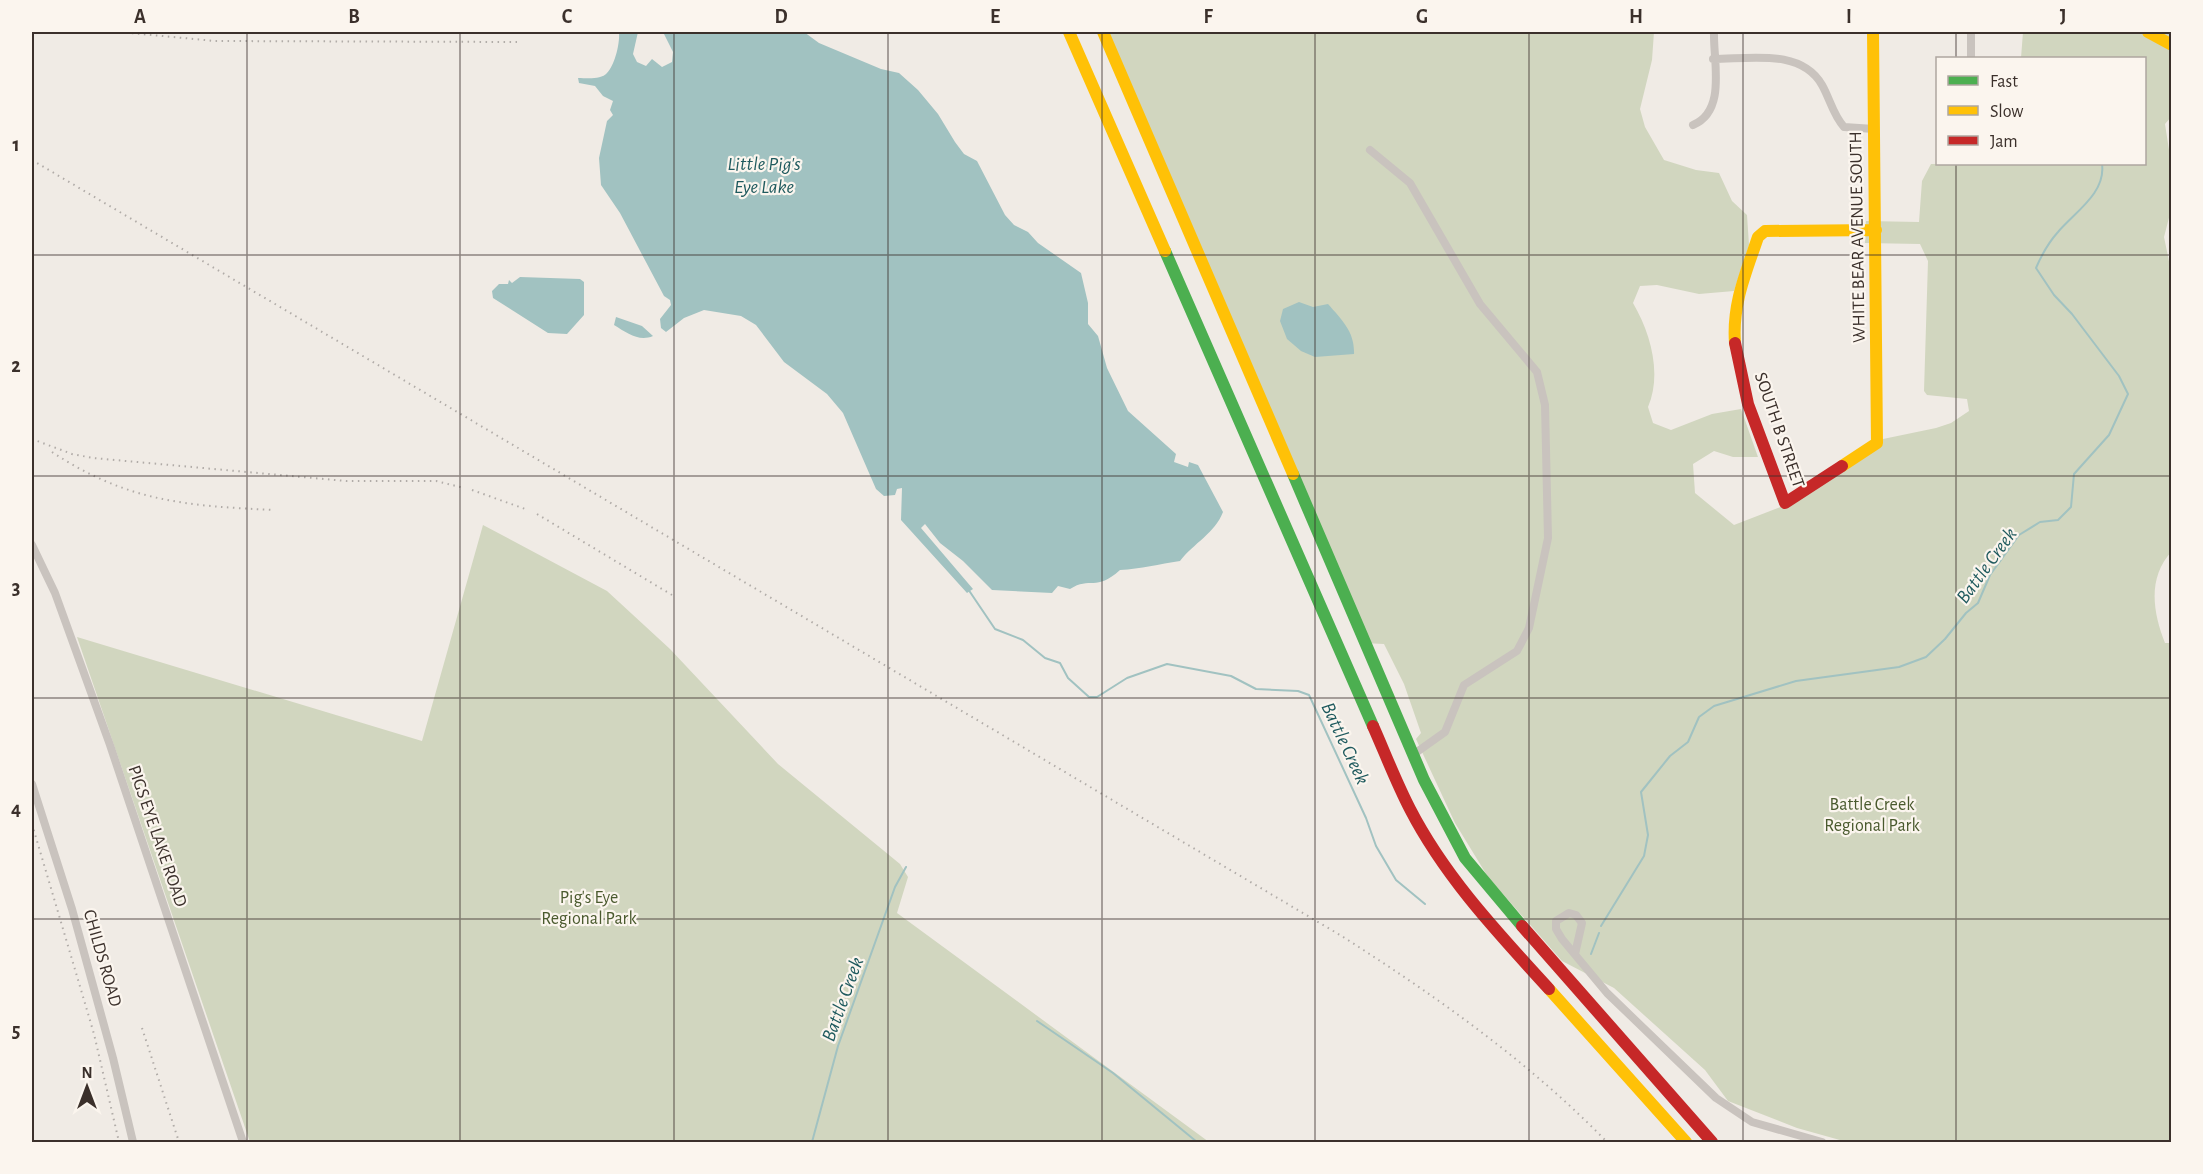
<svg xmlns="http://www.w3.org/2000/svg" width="2203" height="1174" font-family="'Alegreya Sans',sans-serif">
	<rect width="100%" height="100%" fill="#f0ebe5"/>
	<path fill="#d1d6bf" d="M 1108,32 L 1654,32 L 1652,60 L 1640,109 L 1645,127 L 1664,160 L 1696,170 L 1719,173 L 1732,201 L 1747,215 L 1749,245 L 1734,291 L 1699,294 L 1657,285 L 1640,286 L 1633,303 C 1651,334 1662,374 1648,407 L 1653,423 L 1671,430 L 1712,414 L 1741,409 L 1758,457 L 1733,457 L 1714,451 L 1693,464 L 1695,493 L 1734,525 L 1783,506 L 1883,439 L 1936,428 L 1951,423 L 1969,411 L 1967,399 L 1927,395 L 1924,391 L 1928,261 L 1920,244 L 1865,243 L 1866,221 L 1919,222 L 1922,181 L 1931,164 L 2144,164 L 2144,58 L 2021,58 L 2023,32 L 2171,32 L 2171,117 L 2165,124 L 2171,163 L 2171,210 L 2164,237 L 2172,276 L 2172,551 C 2147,578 2153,612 2165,643 L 2172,643 L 2171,1142 L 1847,1142 L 1797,1128 L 1728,1101 L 1705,1070 L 1614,988 L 1562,961 L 1488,877 L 1455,823 L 1416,739 L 1421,733 L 1404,684 L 1384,644 L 1363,643 Z
		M 483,525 L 607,591 L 670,649 L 778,764 L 900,864 L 908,877 L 897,913 L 1209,1142 L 250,1142 L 77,637 L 422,741 Z"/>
	<path fill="#a1c2c1" d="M 619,32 L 638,32 L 633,54 L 637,62 L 646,66 L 652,59 L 662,67 L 672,62 L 673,52 L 663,32 L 804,32 L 819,43 L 881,69 L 899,73 L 918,90 L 938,114 L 955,142 L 964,154 L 977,161 L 1005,215 L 1014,225 L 1028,232 L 1038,243 L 1081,273 L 1088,303 L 1088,324 L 1098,336 L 1107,368 L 1128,411 L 1176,454 L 1174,462 L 1188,467 L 1189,462 L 1198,465 L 1223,512 C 1215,533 1194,543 1180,561 C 1159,564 1141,569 1120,570 C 1096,592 1090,576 1070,589 L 1058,586 L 1052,593 L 992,590 L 963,561 L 940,543 L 925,524 L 921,528 L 973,589 L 967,593 L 901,520 L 902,488 L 897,489 L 895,495 L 884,496 L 876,489 L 843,413 L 827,394 L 784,362 L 756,325 L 741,316 L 704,310 L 684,318 L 666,332 L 661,328 L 660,319 L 671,305 L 670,300 L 664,296 L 620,213 L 601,185 L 599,158 L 607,121 L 613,115 L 610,110 L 613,101 L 603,96 L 595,86 L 579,83 L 578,78 C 587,78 601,80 607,73 C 615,65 620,43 619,32 Z
		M 520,277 L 580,279 L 584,282 L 584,315 L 567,334 L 548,333 L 493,298 L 492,291 L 499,284 L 508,284 L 509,280 L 512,283 Z
		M 1299,302 L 1313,307 L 1328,304 C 1342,320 1355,332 1354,354 L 1315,357 L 1301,351 L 1287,339 L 1280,321 L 1283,309 Z
		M 616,317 L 642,326 L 653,336 C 639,342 627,333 614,325 Z"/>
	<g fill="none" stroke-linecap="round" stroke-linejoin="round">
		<path stroke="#a1c2c1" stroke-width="2" d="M 968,589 L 995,629 L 1023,640 L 1045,658 L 1060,663 L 1068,678 L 1089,697 L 1097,697 L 1127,678 L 1167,664 L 1231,676 L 1256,689 L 1298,691 L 1309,695 L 1366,818 L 1376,846 L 1396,880 L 1425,904
			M 1601,926 L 1644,856 L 1648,835 L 1641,792 L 1670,756 L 1688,742 L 1699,717 L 1714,706 L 1796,681 L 1899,667 L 1926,657 L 1945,639 L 1966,613 L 1978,603 L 1990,575 L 2019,535 L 2040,522 L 2058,520 L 2071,507 L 2074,474 L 2109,435 L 2128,394 L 2119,376 L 2072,314 L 2054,295 L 2036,268 C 2042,254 2048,243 2058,232 C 2075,212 2106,193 2102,164
			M 1591,954 L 1599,933
			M 1037,1021 L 1113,1073 L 1197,1142
			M 812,1142 L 838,1046 L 895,887 L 906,867"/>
		<path stroke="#c9c3be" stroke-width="8" d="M 1971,32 L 1971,58
			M 1713,59 C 1749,59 1801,48 1822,85 C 1830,99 1833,115 1844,127 L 1874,129
			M 1693,125 C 1727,111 1713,61 1714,32
			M 1370,150 L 1410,183 L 1480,304 L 1537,372 L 1545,405 L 1548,538 L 1529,628 L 1517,651 L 1464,685 L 1445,732 L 1414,754
			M 32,545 L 55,593 L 110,745 L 243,1142
			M 32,784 L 72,909 L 113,1058 L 133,1142
			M 1575,954 L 1582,923 L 1576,915 L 1569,913 L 1556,921 L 1556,929 L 1562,939 L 1607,993 L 1716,1098 L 1752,1122 L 1822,1142"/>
		<path stroke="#4caf50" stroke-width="12" d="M 1165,251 L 1373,726
			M 1293,474 L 1424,780 L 1465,858 L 1522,926"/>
		<path stroke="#ffc107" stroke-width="12" d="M 1069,32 L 1165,251
			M 1103,32 L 1293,474
			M 2148,32 L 2172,45
			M 1735,343 C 1732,304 1746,273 1758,237 L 1765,231 L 1876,230
			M 1842,466 L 1877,443 L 1873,32
			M 1549,989 L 1686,1142"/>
		<path stroke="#c62828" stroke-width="12" d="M 1735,343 L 1748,404 L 1785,503 L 1842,466
			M 1373,726 C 1385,753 1396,782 1410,809 C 1445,877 1498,933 1549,989
			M 1522,926 L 1712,1142"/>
		<path stroke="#b1aca8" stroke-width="2" stroke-dasharray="1.5 4.5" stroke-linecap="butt" d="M 120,32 L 215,41 L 517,42
			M 32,160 L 1340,935 C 1436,996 1528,1061 1607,1142
			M 32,439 L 72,454 L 93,458 L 346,481 L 436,481 L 464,488
			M 52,452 C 128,502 187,506 275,510
			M 472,490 L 528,510
			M 537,514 L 672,595
			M 32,824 L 94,1034 L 119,1142
			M 142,1028 L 179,1142"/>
	</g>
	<path fill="none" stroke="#3b302b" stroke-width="1.5" stroke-opacity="0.55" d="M 247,32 L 247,1142M 460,32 L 460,1142M 674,32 L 674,1142M 888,32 L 888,1142M 1102,32 L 1102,1142M 1315,32 L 1315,1142M 1529,32 L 1529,1142M 1743,32 L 1743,1142M 1956,32 L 1956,58M 1956,164 L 1956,1142M 32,255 L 2172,255M 32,476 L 2172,476M 32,698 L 2172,698M 32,919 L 2172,919"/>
	<g text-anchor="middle" stroke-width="4.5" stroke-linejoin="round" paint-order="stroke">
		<g font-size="18" fill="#3b302b" stroke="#fbf5ee">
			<text transform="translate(1857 237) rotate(-91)" y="6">WHITE BEAR AVENUE SOUTH</text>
			<text transform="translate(1780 430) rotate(71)" y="6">SOUTH B STREET</text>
			<text transform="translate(158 836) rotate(71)" y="6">PIGS EYE LAKE ROAD</text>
			<text transform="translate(103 958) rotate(74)" y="6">CHILDS ROAD</text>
		</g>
		<g font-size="18" fill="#4a5a2e" stroke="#fbf5ee">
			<text x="1872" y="810">Battle Creek<tspan x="1872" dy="21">Regional Park</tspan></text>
			<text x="589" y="903">Pig's Eye<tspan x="589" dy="21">Regional Park</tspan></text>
		</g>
		<g font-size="20" font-style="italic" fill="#1f5a5e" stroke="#fbf5ee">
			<text x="764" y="170">Little Pig's<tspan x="764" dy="23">Eye Lake</tspan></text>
			<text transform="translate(1986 565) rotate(-54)" y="7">Battle Creek</text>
			<text transform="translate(1346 743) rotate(65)" y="7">Battle Creek</text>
			<text transform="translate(842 999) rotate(-70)" y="7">Battle Creek</text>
		</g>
	</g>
	<rect width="2203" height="1174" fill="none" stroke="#fbf5ee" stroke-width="66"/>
	<rect x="1936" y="57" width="210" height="108" fill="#fbf5ee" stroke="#aea6a0" stroke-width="1.5"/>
	<rect x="1948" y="76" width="30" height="9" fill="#4caf50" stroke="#aea6a0" stroke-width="1.5"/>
	<text x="1990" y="87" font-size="18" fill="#3b302b">Fast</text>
	<rect x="1948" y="106" width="30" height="9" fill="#ffc107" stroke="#aea6a0" stroke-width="1.5"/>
	<text x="1990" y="117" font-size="18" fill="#3b302b">Slow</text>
	<rect x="1948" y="136" width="30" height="9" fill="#c62828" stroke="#aea6a0" stroke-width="1.5"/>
	<text x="1990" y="147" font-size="18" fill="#3b302b">Jam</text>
	<g transform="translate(87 1087)" stroke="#fbf5ee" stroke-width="4.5" paint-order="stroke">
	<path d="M0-4.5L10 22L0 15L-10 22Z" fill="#3b302b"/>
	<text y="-9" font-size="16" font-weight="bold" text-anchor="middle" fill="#3b302b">N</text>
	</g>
	<rect x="33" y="33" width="2137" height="1108" fill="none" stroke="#3b302b" stroke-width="2"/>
	<g font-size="20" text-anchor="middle" font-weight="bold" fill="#3b302b">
		<text x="140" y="23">A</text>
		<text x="354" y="23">B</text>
		<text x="567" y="23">C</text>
		<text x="781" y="23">D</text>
		<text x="995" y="23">E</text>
		<text x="1208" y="23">F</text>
		<text x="1422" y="23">G</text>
		<text x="1636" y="23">H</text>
		<text x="1849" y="23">I</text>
		<text x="2063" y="23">J</text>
		<text x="16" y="151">1</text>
		<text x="16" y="372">2</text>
		<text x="16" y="594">3</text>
		<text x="16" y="815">4</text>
		<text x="16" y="1037">5</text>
	</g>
</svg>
